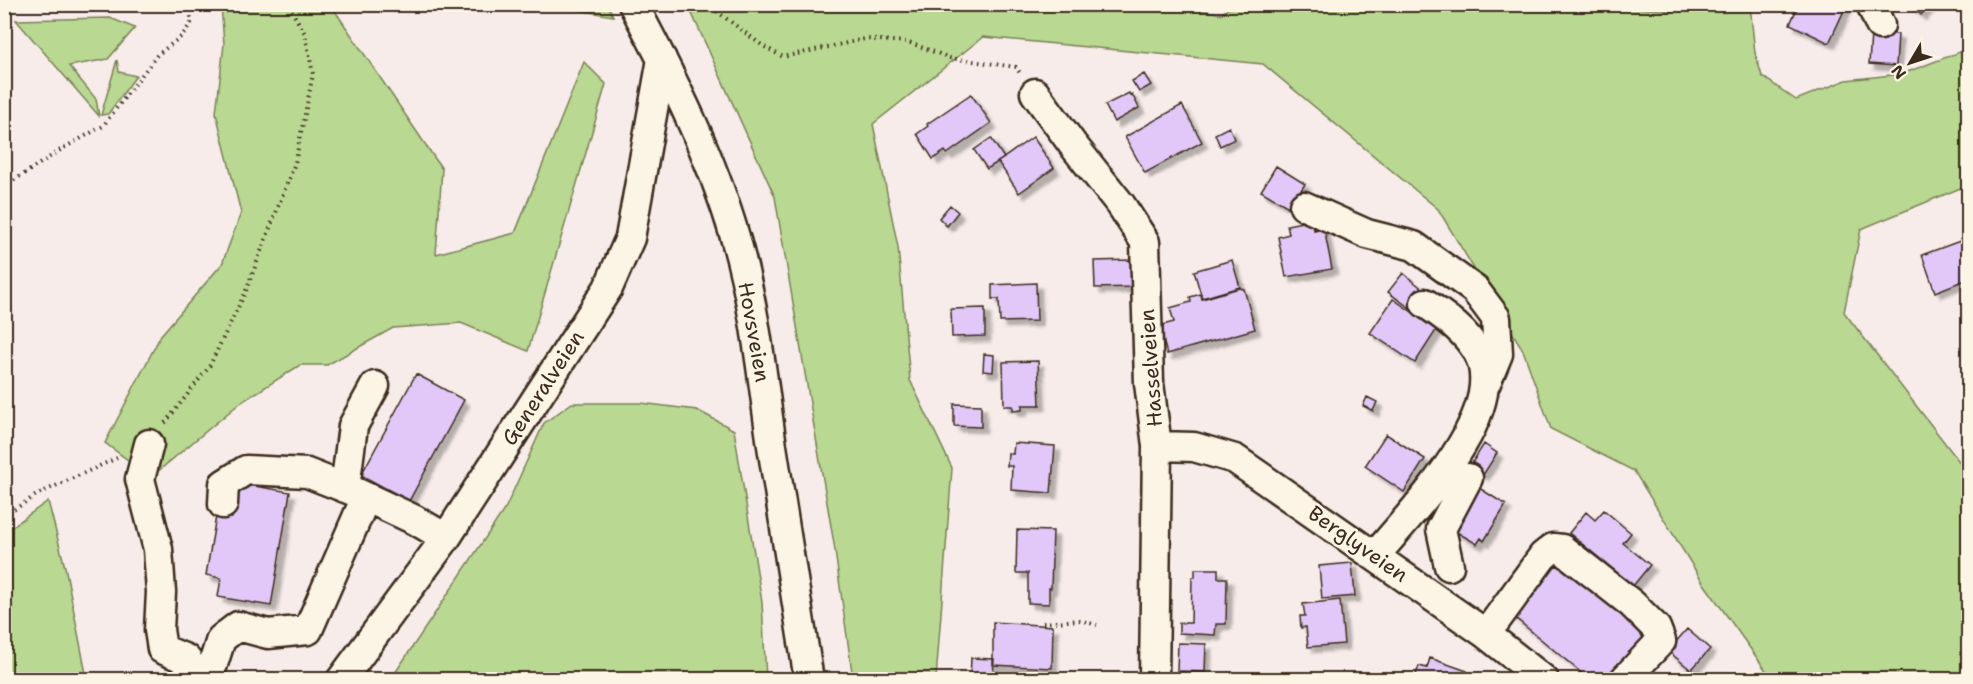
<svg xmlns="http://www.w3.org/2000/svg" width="1973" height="684" font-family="'Shantell Sans',sans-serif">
	<defs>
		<filter id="shadow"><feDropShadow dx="5.5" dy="5.5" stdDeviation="1.5" flood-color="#0004"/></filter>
	</defs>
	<rect width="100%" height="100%" fill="#f7ece9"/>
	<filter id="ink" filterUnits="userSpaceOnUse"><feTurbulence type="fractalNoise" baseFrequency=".0167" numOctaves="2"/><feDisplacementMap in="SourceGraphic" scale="12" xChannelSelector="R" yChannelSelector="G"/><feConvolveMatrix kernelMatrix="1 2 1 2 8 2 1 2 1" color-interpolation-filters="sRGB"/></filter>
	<g filter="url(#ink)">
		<path fill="#b9d891" stroke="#7a8158" stroke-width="1.5" d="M 1174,4 L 1221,14 L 1234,4 L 1552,4 L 1689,11 L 1693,5 L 1750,5 L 1755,53 L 1762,76 L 1796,100 L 1846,80 L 1902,74 L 1968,49 L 1968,185 L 1861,229 L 1844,312 L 1968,473 L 1968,679 L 1772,679 L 1702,581 L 1634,471 L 1551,429 L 1523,350 L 1438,209 L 1263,64 L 983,37 L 873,124 L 898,247 L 910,380 L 952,468 L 936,679 L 853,679 L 834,544 L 775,197 L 688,5 Z
			M 221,5 L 331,5 L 442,169 L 436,254 L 515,233 L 584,62 L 606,84 L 528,351 L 461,323 L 393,328 L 327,365 L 300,365 L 240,403 L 151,477 L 105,443 L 161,335 L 222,264 L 241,213 L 216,113 L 224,44 Z
			M 550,5 L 608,5 L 613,16 Z
			M 110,18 L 135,28 L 108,59 L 69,66 L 96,99 L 99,116 L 16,20 Z
			M 117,60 L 119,72 L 136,76 L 108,114 L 101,115 Z
			M 572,403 L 641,403 L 697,410 L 734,430 L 762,602 L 766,679 L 391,679 L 506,507 L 544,423 Z
			M 48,501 L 66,571 L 87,679 L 5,679 L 5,532 Z"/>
		<path fill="#e1c8f8" stroke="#3b2a1e" stroke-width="1.5" filter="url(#shadow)" d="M 1799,4 L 1847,4 L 1829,43 L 1790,24 Z
			M 1908,4 L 1930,4 L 1921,15 Z
			M 1871,33 L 1898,34 L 1896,66 L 1869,64 Z
			M 1144,74 L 1151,85 L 1139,92 L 1132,81 Z
			M 1129,93 L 1130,95 L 1132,94 L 1139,108 L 1114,122 L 1105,105 Z
			M 971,94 L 991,123 L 947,154 L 945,151 L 933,159 L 917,134 L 928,126 L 927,124 Z
			M 1182,105 L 1202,142 L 1145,173 L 1125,137 Z
			M 1229,127 L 1235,139 L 1220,146 L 1215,134 Z
			M 1033,137 L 1054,168 L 1019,193 L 998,162 Z
			M 991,138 L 1004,158 L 987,169 L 974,150 Z
			M 1276,166 L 1305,184 L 1290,208 L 1261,191 Z
			M 950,205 L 958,212 L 947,226 L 939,218 Z
			M 1312,220 L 1314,230 L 1324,228 L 1332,269 L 1286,277 L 1278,237 L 1289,234 L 1287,225 Z
			M 1968,238 L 1968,279 L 1935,292 L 1922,255 Z
			M 1132,260 L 1134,287 L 1095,288 L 1094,261 Z
			M 1232,260 L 1240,287 L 1202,298 L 1194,271 Z
			M 1403,273 L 1424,290 L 1410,308 L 1388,292 Z
			M 1036,283 L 1037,321 L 1000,322 L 999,299 L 992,299 L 992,285 Z
			M 1239,288 L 1244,289 L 1255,329 L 1167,354 L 1159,326 L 1174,322 L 1170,308 L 1191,302 L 1190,297 L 1201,294 L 1202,299 Z
			M 1393,299 L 1437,329 L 1415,363 L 1370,333 Z
			M 985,308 L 985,336 L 952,337 L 951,309 Z
			M 984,354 L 994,355 L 993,372 L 983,371 Z
			M 1038,361 L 1040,405 L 1022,405 L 1022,410 L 1013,411 L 1013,406 L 1004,406 L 1003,362 Z
			M 416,374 L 464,400 L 409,501 L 361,475 Z
			M 1367,397 L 1377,402 L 1373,411 L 1363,406 Z
			M 954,404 L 981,405 L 981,427 L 954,426 Z
			M 1386,434 L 1425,459 L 1404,492 L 1365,466 Z
			M 1014,443 L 1055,446 L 1051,493 L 1011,490 L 1012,466 L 1007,466 L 1008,453 L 1013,454 Z
			M 1484,444 L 1497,453 L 1483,475 L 1470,466 Z
			M 237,483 L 290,492 L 271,606 L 218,597 L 221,578 L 206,575 L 216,516 L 232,518 Z
			M 1476,486 L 1506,505 L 1484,541 L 1481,538 L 1477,544 L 1453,530 Z
			M 1604,510 L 1631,533 L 1623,543 L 1650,565 L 1633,586 L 1569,533 L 1586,512 L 1595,520 Z
			M 1017,530 L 1053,531 L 1051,588 L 1049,588 L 1049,604 L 1028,603 L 1028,573 L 1016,573 Z
			M 1553,558 L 1652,639 L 1618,680 L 1590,680 L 1508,612 Z
			M 1352,563 L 1355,596 L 1322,599 L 1319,566 Z
			M 1195,569 L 1218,569 L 1218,578 L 1227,578 L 1226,624 L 1216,624 L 1215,635 L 1179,633 L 1179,623 L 1191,623 L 1192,577 L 1195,577 Z
			M 1340,600 L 1344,644 L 1308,647 L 1306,627 L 1301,628 L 1300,616 L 1305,616 L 1303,604 Z
			M 993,622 L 1053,626 L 1052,668 L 993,665 Z
			M 1687,629 L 1710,649 L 1691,670 L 1668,651 Z
			M 1178,643 L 1206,644 L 1205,672 L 1177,671 Z
			M 971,658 L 994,659 L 993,680 L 970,680 Z
			M 1430,658 L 1467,671 L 1464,680 L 1414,680 L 1419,666 L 1427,668 Z"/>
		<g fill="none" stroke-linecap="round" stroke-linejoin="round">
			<defs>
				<path id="minor" d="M 633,4 C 673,79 711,155 735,237 C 755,305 762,376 772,446 C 784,524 796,602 809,680
					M 1871,4 L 1880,25
					M 1035,93 L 1073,145 L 1121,205 L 1145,242 L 1149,383 L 1157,446 L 1154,680
					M 1304,206 L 1367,234 L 1414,246 L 1475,290 L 1496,318 L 1498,354 L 1486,383
					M 149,444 L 140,479 L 158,549 L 161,592 L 159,630 L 162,649 L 186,659 L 201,680
					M 1157,446 L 1194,447 L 1235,459 L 1486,634 L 1544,680
					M 345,488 L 353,426 L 375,386
					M 223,504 L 224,484 L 246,470 L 307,473 L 353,491 L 415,520 L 446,538
					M 1375,556 C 1411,512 1510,413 1478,353 C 1465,330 1445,317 1425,303
					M 1449,566 L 1441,529 L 1468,478
					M 1486,634 L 1543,556 L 1553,548 L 1562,549 L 1632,604 L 1656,628 L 1661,641 L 1624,680
					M 208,680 L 221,639 L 238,626 L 268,634 L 308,630 L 366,497
					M 341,680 L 446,538 L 608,288 L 630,238 L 662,59"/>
			</defs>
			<use href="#minor" stroke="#3b2a1e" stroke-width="33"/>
			<path stroke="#3b2a1e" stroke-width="4" stroke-dasharray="1.5 4.5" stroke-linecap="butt" d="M 707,4 L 763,46 L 783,57 L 865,39 L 908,42 L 950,58 L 1016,67 L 1020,73
				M 4,187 L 62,149 L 103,126 L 157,55 L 182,36 L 191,23 L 191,10 L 183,4
				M 165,423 L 209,367 L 245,293 L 295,163 L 313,74 L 305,34 L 288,4
				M 4,516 L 38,494 L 117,458
				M 1043,623 L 1079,620 L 1097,625"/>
			<use href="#minor" stroke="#fcf5e5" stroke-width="28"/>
		</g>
	</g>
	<g text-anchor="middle" stroke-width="5" stroke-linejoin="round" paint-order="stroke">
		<g font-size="21" fill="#3b2a1e" stroke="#fcf5e5">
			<text transform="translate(754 332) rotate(80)" y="7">Hovsveien</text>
			<text transform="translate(1151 368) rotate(-94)" y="7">Hasselveien</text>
			<text transform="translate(543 388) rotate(-57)" y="7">Generalveien</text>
			<text transform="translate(1358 544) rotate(35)" y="7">Berglyveien</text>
		</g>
	</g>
	<rect width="1973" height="684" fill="none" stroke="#fcf5e5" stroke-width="24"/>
	<rect x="12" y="12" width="1949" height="660" fill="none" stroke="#3b2a1e" stroke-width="2" filter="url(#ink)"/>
	<g transform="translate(1910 63) rotate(231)" stroke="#fcf5e5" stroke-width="4.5" paint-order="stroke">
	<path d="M0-4.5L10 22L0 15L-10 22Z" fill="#3b2a1e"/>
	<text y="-9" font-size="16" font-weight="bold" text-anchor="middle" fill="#3b2a1e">N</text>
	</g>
</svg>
